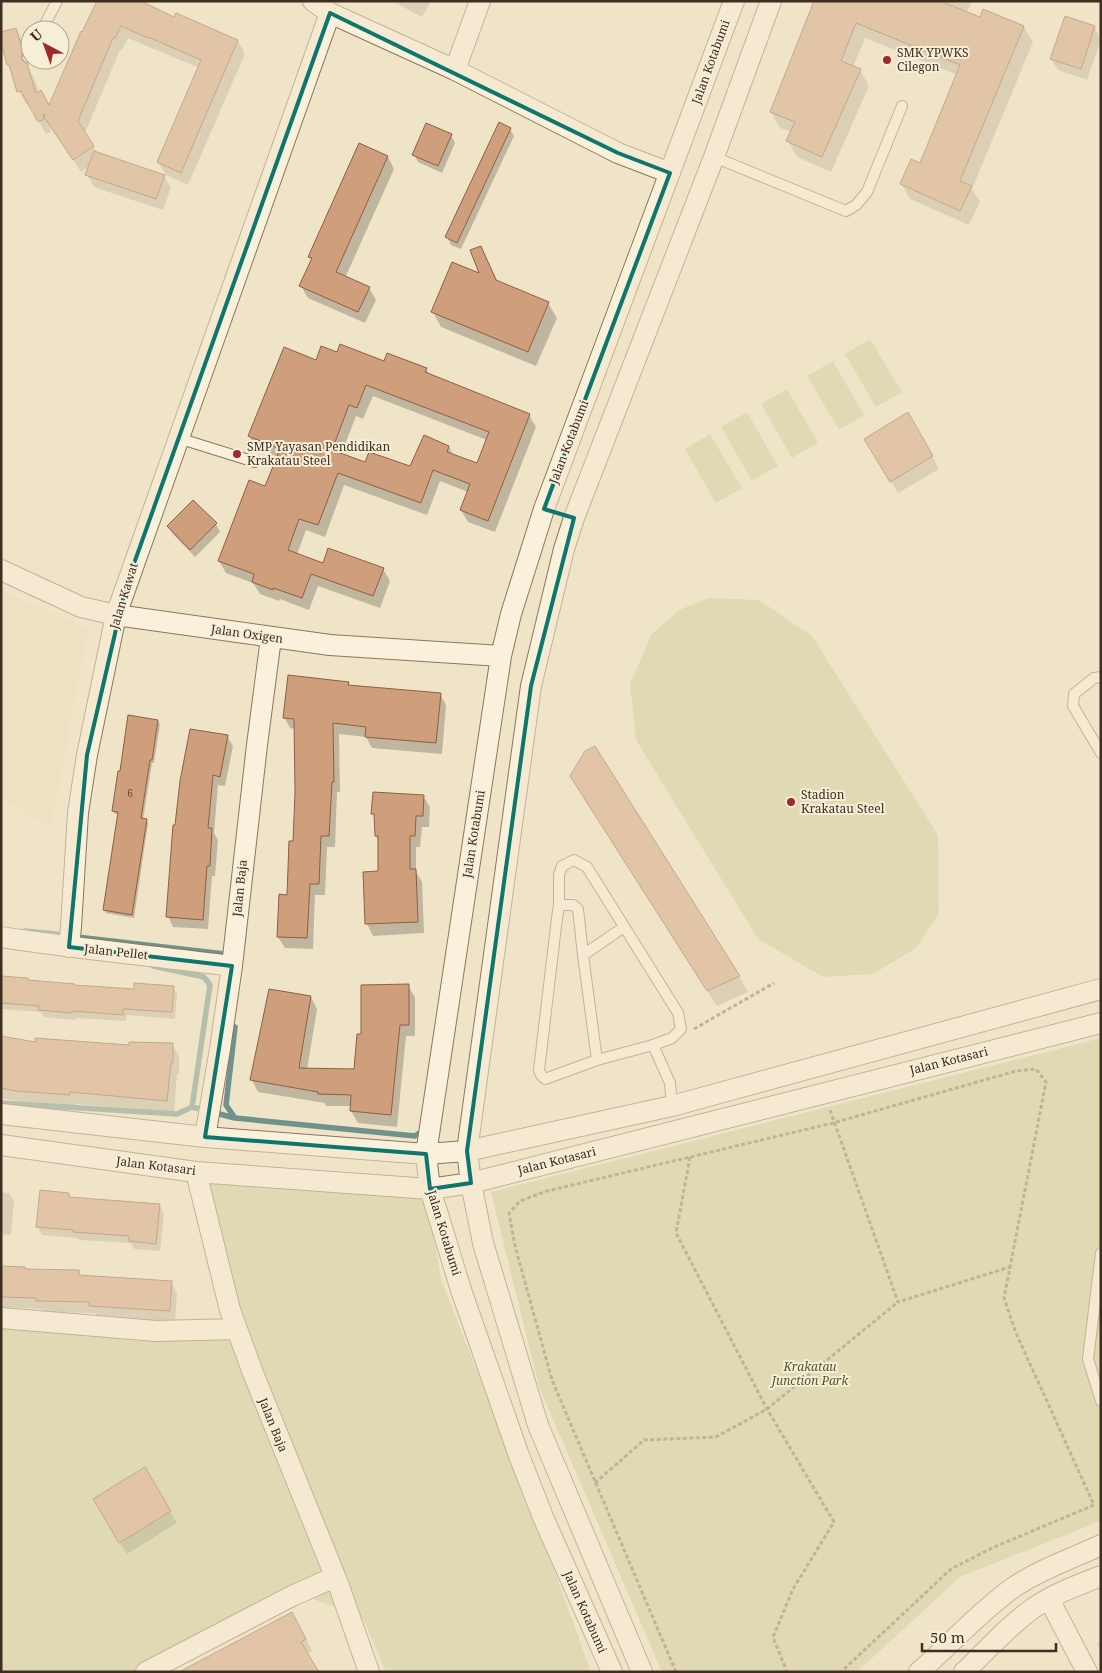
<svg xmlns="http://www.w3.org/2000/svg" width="1102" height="1673" font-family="'Noto Serif',serif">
	<rect width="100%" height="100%" fill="#f0e4c8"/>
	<path fill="#e6deb5" d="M 1,590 L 88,629 L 51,828 L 1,798 Z"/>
	<path fill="#c9cf9b" d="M 870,339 L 902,392 L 876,407 L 845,354 Z
		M 833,361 L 864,415 L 839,430 L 807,376 Z
		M 787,389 L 818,443 L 792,458 L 761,404 Z
		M 747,412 L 778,466 L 752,481 L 721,427 Z
		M 710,434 L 742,488 L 716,503 L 685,449 Z
		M 709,598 L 759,600 L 812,636 L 938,835 L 939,913 L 916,948 L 873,974 L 823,977 L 758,939 L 636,740 L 630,684 L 651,635 L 679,610 Z
		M 1101,1038 L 1101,1521 L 960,1577 L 857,1672 L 662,1672 L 539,1387 L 491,1192 Z
		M 209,1174 L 426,1186 L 441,1279 L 552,1564 L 591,1672 L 386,1672 L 363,1618 L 297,1593 L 152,1664 L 133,1672 L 1,1672 L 1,1315 L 229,1334 Z"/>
	<path fill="#0003" fill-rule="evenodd" d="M 98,1 L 175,19 L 238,41 L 245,54 L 188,185 L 166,175 L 158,162 L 199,68 L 128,38 L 122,50 L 120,50 L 85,133 L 97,153 L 164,176 L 171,188 L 163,210 L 94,187 L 87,175 L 90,166 L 81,172 L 49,123 L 51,132 L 46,134 L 29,103 L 26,104 L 19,91 L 12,72 L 8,65 L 16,29 L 23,42 L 29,66 L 28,68 L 34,78 L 39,93 L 50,107 Z
		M 392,1 L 431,1 L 422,17 Z
		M 816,1 L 972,1 L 966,13 L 981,19 L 1024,27 L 1033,42 L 972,189 L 980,202 L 969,225 L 910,199 L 901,183 L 921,164 L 958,75 L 865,38 L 853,67 L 860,70 L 869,86 L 831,172 L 797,157 L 788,141 L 792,132 L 780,128 L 771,112 Z
		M 1094,27 L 1101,40 L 1087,80 L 1058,70 L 1051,59 Z
		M 510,129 L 514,136 L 461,249 L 451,245 L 447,237 Z
		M 451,135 L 455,143 L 442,173 L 418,162 L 414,154 Z
		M 388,157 L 394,169 L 345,278 L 369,288 L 376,300 L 365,323 L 308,298 L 301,286 L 312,261 L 309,257 Z
		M 481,247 L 498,282 L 548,303 L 557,318 L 536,366 L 441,327 L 433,312 L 481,275 Z
		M 338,354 L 426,369 L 430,375 L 529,415 L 536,427 L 495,532 L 468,522 L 461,510 L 468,492 L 440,481 L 427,515 L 344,485 L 325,537 L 306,530 L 297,554 L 324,564 L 383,569 L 390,581 L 380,608 L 318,586 L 309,610 L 280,599 L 279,601 L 260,594 L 253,583 L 226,573 L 219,561 L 266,487 L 278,457 L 256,448 L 249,436 L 317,361 ZM 373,396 L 487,440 L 478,465 L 453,455 L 449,447 L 410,468 L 366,464 L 341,455 L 356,416 L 363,419 Z
		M 908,414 L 939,469 L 898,493 L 872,451 Z
		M 216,524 L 220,532 L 195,557 L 173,534 L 168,526 Z
		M 348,683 L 350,686 L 440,694 L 446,705 L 442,754 L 372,748 L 366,737 L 339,734 L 340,792 L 337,792 L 335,847 L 327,847 L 325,895 L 315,895 L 313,949 L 285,948 L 278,937 L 288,896 L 294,843 L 296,793 L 295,729 L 290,728 L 284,717 Z
		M 158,721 L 160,724 L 154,763 L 152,763 L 143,820 L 146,820 L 148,823 L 134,918 L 106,913 L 104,910 L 118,814 L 115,814 L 113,811 L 121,772 Z
		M 227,736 L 233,746 L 225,786 L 218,785 L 214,833 L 218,840 L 215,876 L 212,876 L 208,929 L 173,927 L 168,916 L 176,827 Z
		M 581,792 L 739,976 L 748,992 L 717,1006 Z
		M 423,796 L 430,807 L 429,827 L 422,827 L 420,847 L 416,847 L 416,872 L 422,882 L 424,933 L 373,936 L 367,924 L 364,873 L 379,872 L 379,842 L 376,836 L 375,818 L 373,813 Z
		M 1,977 L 27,979 L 29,982 L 75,986 L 135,990 L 173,987 L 177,994 L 175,1019 L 127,1015 L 126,1021 L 76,1018 L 76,1020 L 44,1017 L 41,1012 L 1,1009 Z
		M 408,986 L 415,997 L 415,1036 L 406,1036 L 397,1127 L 358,1123 L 351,1111 L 351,1106 L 326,1106 L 325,1103 L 258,1092 L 252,1080 L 311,997 L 317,1009 L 307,1070 L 355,1070 L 362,1036 Z
		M 1,1037 L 36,1044 L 130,1046 L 172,1044 L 179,1056 L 179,1074 L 177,1074 L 174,1112 L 76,1104 L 76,1106 L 23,1102 L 1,1098 Z
		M 1,1192 L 9,1193 L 14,1201 L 11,1235 L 1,1234 Z
		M 68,1194 L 71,1198 L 159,1205 L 164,1213 L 160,1251 L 134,1249 L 131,1243 L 79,1240 L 77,1238 L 42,1235 L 38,1227 Z
		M 1,1268 L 25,1270 L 78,1271 L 81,1276 L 171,1282 L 177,1293 L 175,1322 L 97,1317 L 95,1313 L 44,1312 L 42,1309 L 1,1307 Z
		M 145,1469 L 177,1523 L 127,1554 L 94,1500 Z
		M 299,1625 L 312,1651 L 307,1654 L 182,1672 Z
		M 1101,1642 L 1101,1652 L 1097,1644 Z"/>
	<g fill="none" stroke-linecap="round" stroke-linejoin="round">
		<path stroke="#6f938a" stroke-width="5.5" d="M 25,931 L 66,935
			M 78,933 L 77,937 L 225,954
			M 153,966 L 204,977 L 210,985 L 192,1107
			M 235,1027 L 226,1105 L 235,1118 L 415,1136 L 424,1130
			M 1,1103 L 177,1114 L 192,1107 L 235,1118"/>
	</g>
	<path fill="#cf9f7d" stroke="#8d5f41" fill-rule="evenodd" d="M 97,1 L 141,1 L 174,17 L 176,13 L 238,40 L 181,173 L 157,162 L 201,60 L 148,37 L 148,38 L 121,26 L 115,38 L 113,38 L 78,121 L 94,146 L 73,160 L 44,117 L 45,114 L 43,115 L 44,119 L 38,122 L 21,91 L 17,92 L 9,65 L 7,65 L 1,43 L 1,32 L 16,28 L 23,52 L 21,57 L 22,60 L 27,64 L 36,93 L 41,90 L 49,105 L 81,31 L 82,32 Z
		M 814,1 L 940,1 L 980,17 L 983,9 L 1024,26 L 960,181 L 972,186 L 960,211 L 900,184 L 911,159 L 920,163 L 960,65 L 856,23 L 841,61 L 861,69 L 822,157 L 786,141 L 795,122 L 770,112 Z
		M 1065,16 L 1095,26 L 1081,69 L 1050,59 Z
		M 499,122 L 511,128 L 457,243 L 445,237 Z
		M 426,123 L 452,134 L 438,166 L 412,155 Z
		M 359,143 L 388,156 L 336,272 L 370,287 L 358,312 L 299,286 L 312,258 L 308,257 Z
		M 94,151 L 165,175 L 156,199 L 85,175 Z
		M 481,246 L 496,280 L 549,302 L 528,352 L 431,312 L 452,262 L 479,273 L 470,250 Z
		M 340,344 L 384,361 L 387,353 L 427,368 L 425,372 L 530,414 L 488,521 L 460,510 L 470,484 L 433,470 L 421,503 L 338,473 L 318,525 L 299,519 L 288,550 L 323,563 L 328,548 L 384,568 L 373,596 L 311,574 L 302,598 L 273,588 L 273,590 L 252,582 L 254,574 L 218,561 L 249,480 L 265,486 L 280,449 L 248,436 L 284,347 L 316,360 L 321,346 L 337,352 ZM 366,385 L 489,432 L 477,463 L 447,452 L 449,446 L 424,435 L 410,466 L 369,452 L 365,462 L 332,450 L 349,405 L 357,408 Z
		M 908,412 L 933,456 L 890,482 L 864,439 Z
		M 193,500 L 217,523 L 190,550 L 167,526 Z
		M 288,675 L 349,682 L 348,685 L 441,693 L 436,743 L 365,737 L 366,727 L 333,723 L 334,782 L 332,782 L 329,836 L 321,836 L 319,884 L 310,884 L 307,938 L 277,937 L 279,894 L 287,895 L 289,841 L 293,841 L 295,793 L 294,719 L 283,718 Z
		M 128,715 L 158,720 L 152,760 L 150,760 L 141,818 L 147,819 L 132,915 L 103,910 L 118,812 L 112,811 L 118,771 L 120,771 Z
		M 190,729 L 228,735 L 220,777 L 213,775 L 208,828 L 212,828 L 210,866 L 207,866 L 203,920 L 166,917 L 173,825 L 175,825 L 180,781 Z
		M 595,746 L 740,976 L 707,991 L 570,776 L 585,751 Z
		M 373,792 L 424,795 L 423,816 L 416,816 L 415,836 L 410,836 L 410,869 L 416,869 L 418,922 L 365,924 L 363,872 L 378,871 L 378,836 L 375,836 L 374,814 L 371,814 Z
		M 1,976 L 28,978 L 28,980 L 75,984 L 74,985 L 134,989 L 134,983 L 174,986 L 172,1012 L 123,1009 L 123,1015 L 73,1011 L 72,1013 L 38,1010 L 39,1006 L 1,1003 Z
		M 409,984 L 409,1025 L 400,1025 L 391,1115 L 350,1111 L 351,1095 L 318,1094 L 318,1092 L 250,1080 L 269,989 L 311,996 L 299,1068 L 354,1069 L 357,1034 L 361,1034 L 361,985 Z
		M 1,1036 L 35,1042 L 35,1038 L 129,1045 L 129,1042 L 173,1043 L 173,1063 L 171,1063 L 167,1101 L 70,1092 L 70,1095 L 16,1091 L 1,1088 Z
		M 40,1190 L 69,1193 L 69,1197 L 160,1204 L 156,1244 L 129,1241 L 129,1236 L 73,1232 L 73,1230 L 36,1227 Z
		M 1,1266 L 25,1267 L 25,1269 L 79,1270 L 79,1275 L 172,1281 L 170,1311 L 89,1306 L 89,1302 L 36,1301 L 36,1298 L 1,1297 Z
		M 145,1467 L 171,1511 L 119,1543 L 93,1499 Z
		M 292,1612 L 306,1639 L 301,1642 L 319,1672 L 179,1672 Z"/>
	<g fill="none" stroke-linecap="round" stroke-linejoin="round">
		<defs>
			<path id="lane" d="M 42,30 L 57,1
				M 28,57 L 30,53
				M 714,157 L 846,211 L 856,205 L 867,192 L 902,106
				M 178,438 L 255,462
				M 1101,677 L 1094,678 L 1074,694 L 1073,706 L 1101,753
				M 559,905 L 559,875 L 562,866 L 574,860 L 587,867 L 678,1013 L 681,1029 L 672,1038 L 653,1045
				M 583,955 L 624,927
				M 597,1060 L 583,955 L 578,909 L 573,905 L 559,905 L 557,918 L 539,1070 L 541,1075 L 545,1079 L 597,1060 L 653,1045 L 670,1083 L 672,1106
				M 1101,1253 L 1088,1359 L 1101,1401"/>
			<path id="street" d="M 330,13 L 455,70 L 618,153 L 670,173
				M 455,70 L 480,1
				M 1,570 L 81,607 L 116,615 L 330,645 L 501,656
				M 1,937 C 78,949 155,956 232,966
				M 69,947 L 71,927 L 78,813 L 87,755 L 116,615 L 330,13 L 313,1
				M 1,1114 L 205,1137 L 426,1154 L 467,1151 L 672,1106 L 1101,989
				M 205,1137 L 220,1049 L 232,966 L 257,745 L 271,638
				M 1,1145 L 196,1172 L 430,1189 L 471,1183 L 1101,1023
				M 196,1172 L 230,1310 L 253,1373 L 339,1586 L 369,1672
				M 1,1318 L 156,1331 L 237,1329
				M 1049,1599 L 1087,1672
				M 146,1672 L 292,1596 L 335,1577
				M 612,1672 L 543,1517 L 518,1453 L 461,1290 L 440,1221 L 430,1189 L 426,1154 L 501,656 L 511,614 L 544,509 L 734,1
				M 642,1672 L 538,1425 L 483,1243 L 471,1183 L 467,1151 L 531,686 L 564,549 L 574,518 L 714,157 L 771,1
				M 919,1672 C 951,1644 979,1612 1014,1587 C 1039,1570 1073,1558 1101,1545
				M 964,1672 C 987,1650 1009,1625 1035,1607 C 1055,1593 1079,1585 1101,1576"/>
		</defs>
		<use href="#lane" stroke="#8d765c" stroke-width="12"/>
		<use href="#street" stroke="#8d765c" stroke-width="22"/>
		<path stroke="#8d765c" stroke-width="3" stroke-dasharray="4 2.5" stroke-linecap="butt" d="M 694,1029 L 774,983
			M 830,1110 L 898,1302 L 1010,1267
			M 690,1157 L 676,1233 L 767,1409 L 834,1522 L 793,1589 L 773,1637 L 787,1672
			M 595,1483 L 644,1440 L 716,1437 L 767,1409 L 898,1302
			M 676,1672 L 552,1380 L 515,1246 L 509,1213 L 520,1201 L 547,1191 L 833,1123 L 1016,1071 L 1036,1069 L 1046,1082 L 1004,1298 L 1016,1333 L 1094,1505 L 992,1548 L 951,1569 L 841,1672"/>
		<use href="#lane" stroke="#faf1dc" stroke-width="10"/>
		<use href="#street" stroke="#faf1dc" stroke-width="20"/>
	</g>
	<path d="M0 0H1102V1673H0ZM 330,13 L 618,153 L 670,173 L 544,509 L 574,518 L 531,686 L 467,1151 L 471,1183 L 430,1189 L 426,1154 L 205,1137 L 232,966 L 69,947 L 87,755 L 126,586 Z" fill="#f0e4c8" fill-opacity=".55" fill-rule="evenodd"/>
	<path fill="none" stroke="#0f766e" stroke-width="4" stroke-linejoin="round" d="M 330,13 L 618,153 L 670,173 L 544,509 L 574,518 L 531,686 L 467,1151 L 471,1183 L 430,1189 L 426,1154 L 205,1137 L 232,966 L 69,947 L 87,755 L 126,586 Z"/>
	<g fill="#9e2a2b" stroke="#f7eed8" stroke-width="2">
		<circle cx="887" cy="60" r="5"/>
		<circle cx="237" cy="454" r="5"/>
		<circle cx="791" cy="802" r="5"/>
	</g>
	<g text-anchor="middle" stroke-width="4" stroke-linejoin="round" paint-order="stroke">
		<g font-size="10" fill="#624a37">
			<text x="130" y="797">6</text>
		</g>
		<g font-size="12" fill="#3d2e20" stroke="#f7eed8" text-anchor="start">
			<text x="897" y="57">SMK YPWKS<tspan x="897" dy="14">Cilegon</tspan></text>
			<text x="247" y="451">SMP Yayasan Pendidikan<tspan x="247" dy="14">Krakatau Steel</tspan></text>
			<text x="801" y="799">Stadion<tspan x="801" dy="14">Krakatau Steel</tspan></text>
		</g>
		<g font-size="12" fill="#3d2e20" stroke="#f7eed8">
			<text transform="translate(711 62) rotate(-70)" y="4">Jalan Kotabumi</text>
			<text transform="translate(569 442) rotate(-69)" y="4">Jalan Kotabumi</text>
			<text transform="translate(124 596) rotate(-73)" y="4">Jalan Kawat</text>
			<text transform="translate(247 634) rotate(8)" y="4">Jalan Oxigen</text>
			<text transform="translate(474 834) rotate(-81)" y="4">Jalan Kotabumi</text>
			<text transform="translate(240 888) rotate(-84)" y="4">Jalan Baja</text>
			<text transform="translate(116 952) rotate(6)" y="4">Jalan Pellet</text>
			<text transform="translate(949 1061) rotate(-14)" y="4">Jalan Kotasari</text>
			<text transform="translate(557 1161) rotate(-14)" y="4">Jalan Kotasari</text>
			<text transform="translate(156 1166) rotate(7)" y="4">Jalan Kotasari</text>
			<text transform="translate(444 1233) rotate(73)" y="4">Jalan Kotabumi</text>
			<text transform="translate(273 1425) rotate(68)" y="4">Jalan Baja</text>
			<text transform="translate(585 1612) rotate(66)" y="4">Jalan Kotabumi</text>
		</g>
		<g font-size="12" font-style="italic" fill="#4d5a26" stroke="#f7eed8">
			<text x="810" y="1371">Krakatau<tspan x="810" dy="14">Junction Park</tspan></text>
		</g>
	</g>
	<rect width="1102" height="1673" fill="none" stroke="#3d2e20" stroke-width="5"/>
	<g transform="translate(45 45) rotate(319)"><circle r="24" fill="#f7eed8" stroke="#ada18e"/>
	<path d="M0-4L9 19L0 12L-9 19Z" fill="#9e2a2b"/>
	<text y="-8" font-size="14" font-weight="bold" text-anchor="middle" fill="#3d2e20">U</text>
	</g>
	<path d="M922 1643v8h134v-8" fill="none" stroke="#3d2e20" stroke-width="2.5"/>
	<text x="930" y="1643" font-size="15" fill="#3d2e20" stroke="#f7eed8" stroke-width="4" paint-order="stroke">50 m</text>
</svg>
